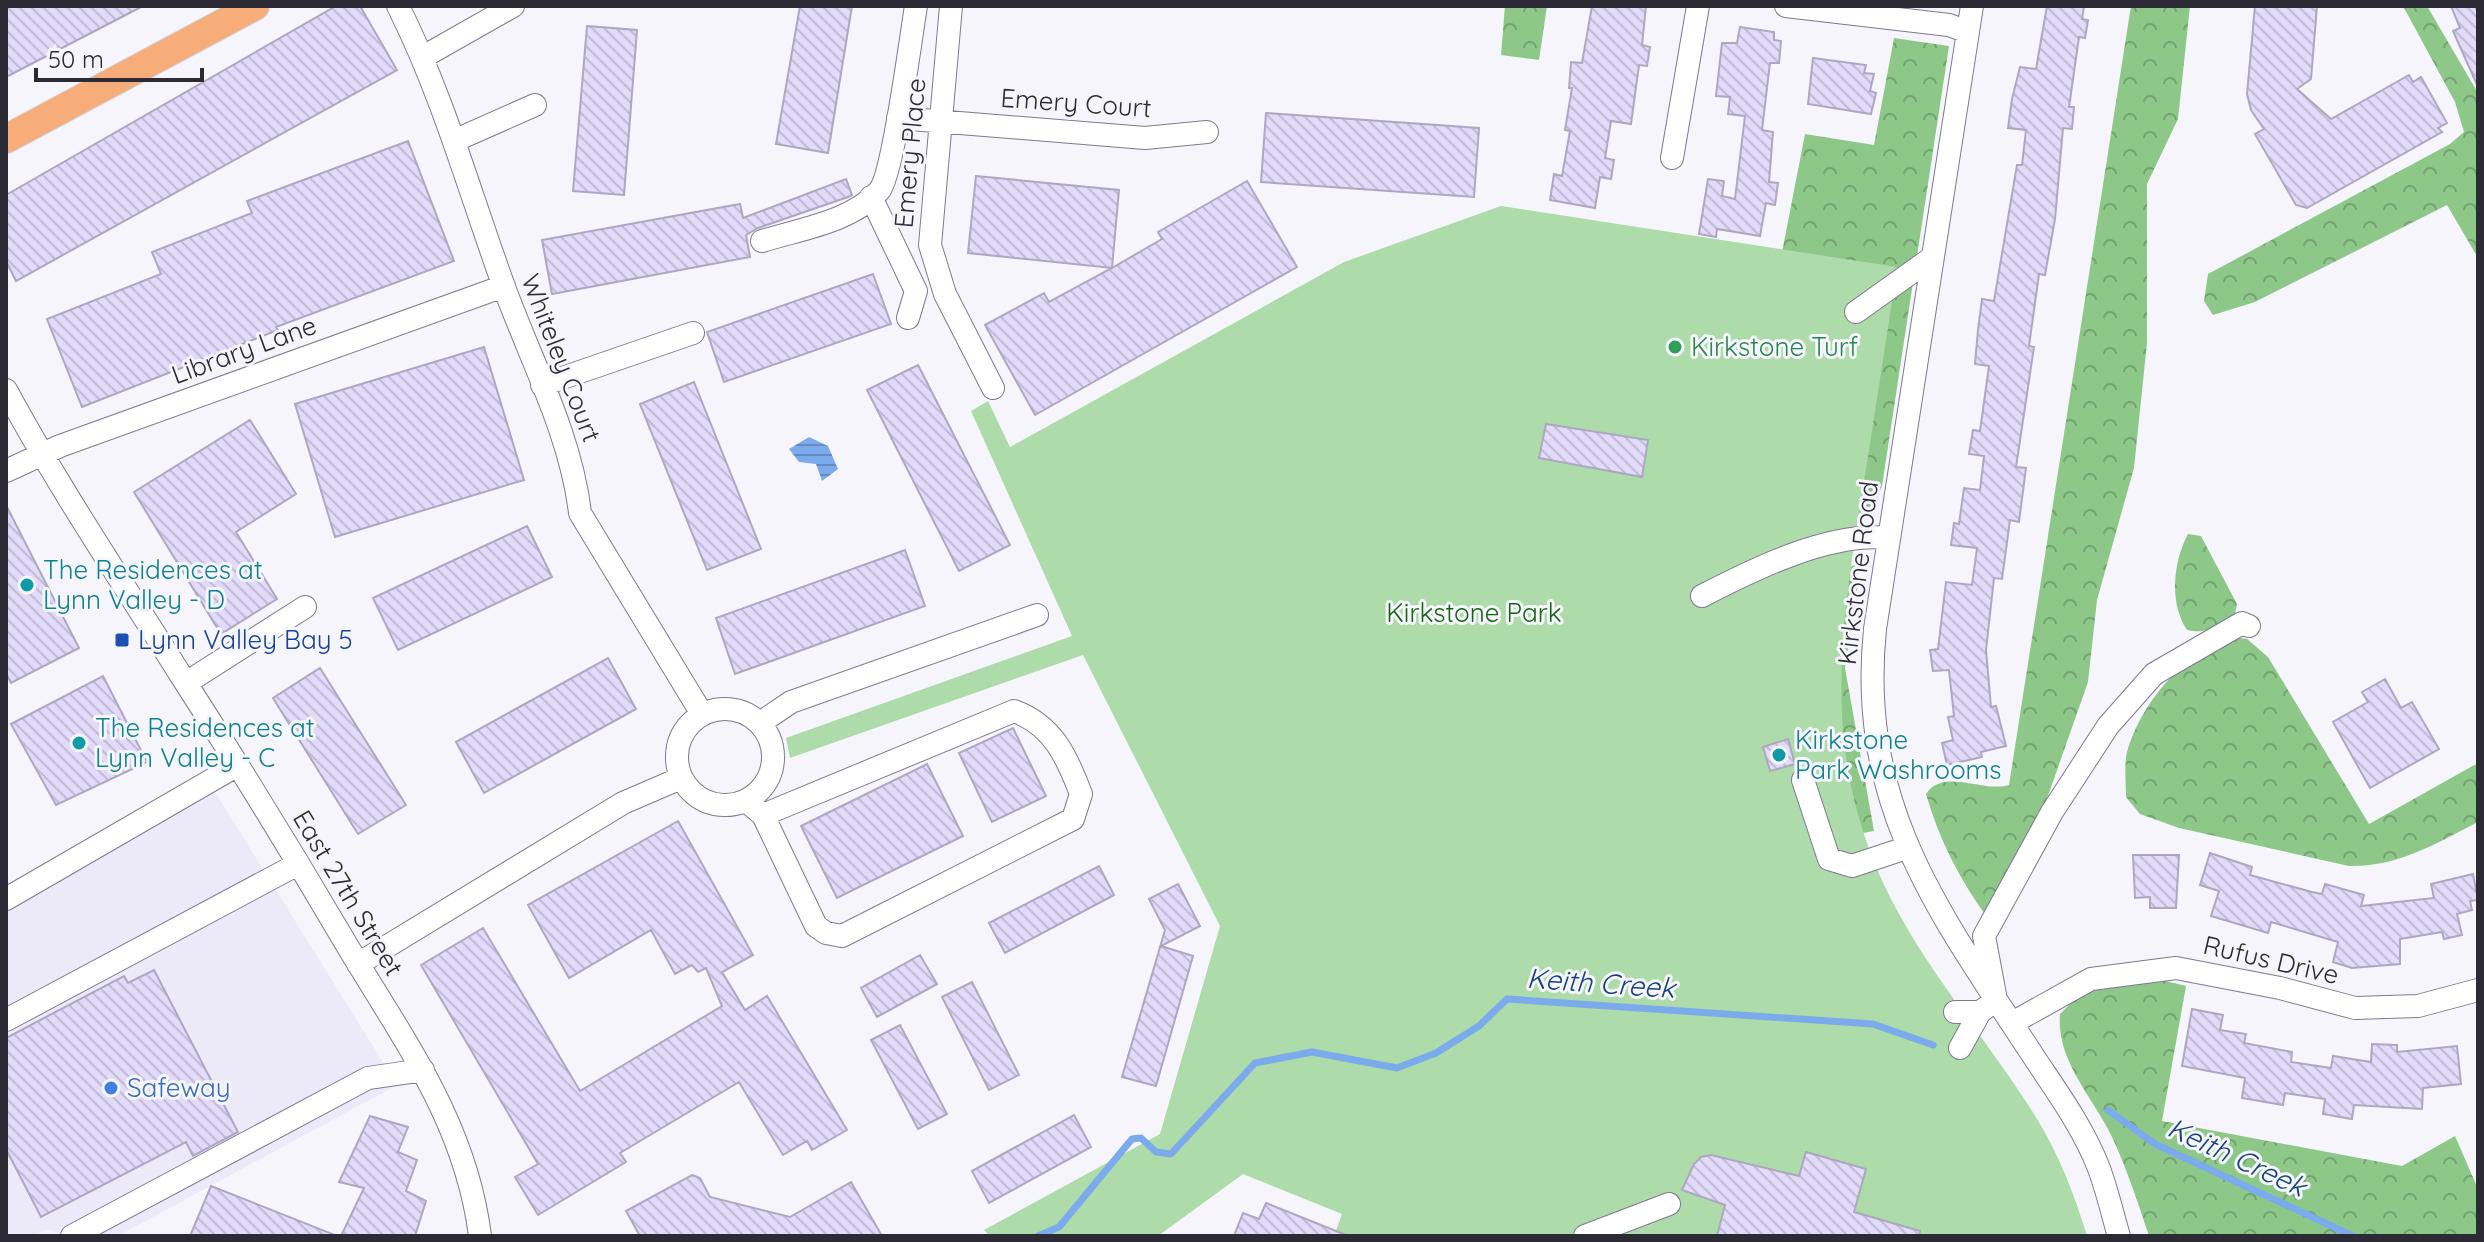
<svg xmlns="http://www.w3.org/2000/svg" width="2484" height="1242" font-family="Quicksand,sans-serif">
	<defs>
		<pattern id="forest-crowns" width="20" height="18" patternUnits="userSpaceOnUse" patternTransform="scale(2)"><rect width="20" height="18" fill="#8dc888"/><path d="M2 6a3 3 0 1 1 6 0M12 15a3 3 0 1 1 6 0" fill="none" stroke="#73a370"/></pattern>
		<pattern id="water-rules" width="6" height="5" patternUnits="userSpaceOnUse" patternTransform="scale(2)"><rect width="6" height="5" fill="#7babec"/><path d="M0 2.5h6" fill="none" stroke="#658bc0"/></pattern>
		<pattern id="building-back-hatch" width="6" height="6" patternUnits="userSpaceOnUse" patternTransform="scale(2)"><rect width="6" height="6" fill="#e2daf9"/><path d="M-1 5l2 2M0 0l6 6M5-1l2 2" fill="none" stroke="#c2bbd6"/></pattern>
	</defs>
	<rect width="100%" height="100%" fill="#f6f5fc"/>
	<path fill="#eceaf9" d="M 215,792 L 397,1085 L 118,1236 L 68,1236 L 47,1229 L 33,1236 L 6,1236 L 6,903 Z"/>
	<path fill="url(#forest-crowns)" d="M 1505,6 L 1547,6 L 1539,60 L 1501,55 Z
		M 2131,6 L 2190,6 L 2178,119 L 2147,184 L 2147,343 L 2134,468 L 2097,600 L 2088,682 L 2043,810 L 1989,920 C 1961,882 1939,840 1926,794 C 1943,767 1983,793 2009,785 Z
		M 2403,6 L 2427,6 L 2478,93 L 2478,258 L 2447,205 L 2255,302 L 2213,315 L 2204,301 L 2208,274 L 2450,144 L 2464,132 L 2455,102 Z
		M 1894,38 L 1949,46 L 1882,486 C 1877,502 1870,509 1854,516 L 1778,273 L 1805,134 L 1874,145 Z
		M 2188,534 L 2201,536 L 2237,604 L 2234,618 C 2218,628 2205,634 2187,630 C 2169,603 2173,562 2188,534 Z
		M 1858,563 L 1858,584 L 1845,668 L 1874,831 L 1863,833 L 1791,596 Z
		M 2228,636 L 2247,639 L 2268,657 L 2369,824 L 2478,763 L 2478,822 C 2435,844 2398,867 2349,866 L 2179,828 L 2140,814 L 2126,797 C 2126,783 2124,765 2127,752 C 2141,703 2182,656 2228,636 Z
		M 2149,977 L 2186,986 L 2162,1121 L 2402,1166 L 2455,1136 L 2478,1189 L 2478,1236 L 2149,1236 C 2138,1203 2127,1169 2112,1137 C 2093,1097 2056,1061 2060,1014 L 2095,979 Z"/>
	<path fill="#addba9" d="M 1501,206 L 1897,267 C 1886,343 1874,418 1862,494 C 1839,640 1821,759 1890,897 C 1929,974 1988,1041 2034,1114 C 2058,1152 2074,1193 2087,1236 L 1334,1236 L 1342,1214 L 1243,1174 L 1158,1236 L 990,1236 L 984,1230 L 1160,1134 L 1220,926 L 1083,655 L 790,758 L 786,738 L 1072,636 L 971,411 L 988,401 L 1010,447 L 1344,262 Z"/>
	<path fill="url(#water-rules)" d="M 809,437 L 828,446 L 838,469 L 822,481 L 816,464 L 799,462 L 789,449 Z"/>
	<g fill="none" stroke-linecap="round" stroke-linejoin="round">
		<path stroke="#7babec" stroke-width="7" d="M 2108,1110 L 2155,1144 L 2353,1236
			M 1038,1236 L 1059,1227 L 1132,1139 L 1141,1138 L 1156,1152 L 1171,1154 L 1255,1063 L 1312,1052 L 1397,1068 L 1436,1053 L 1479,1026 L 1507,999 L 1873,1024 L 1933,1045"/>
	</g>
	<path fill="url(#building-back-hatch)" stroke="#aea7c2" stroke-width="2" d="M 6,6 L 143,6 L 6,77 Z
		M 336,6 L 360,6 L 397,70 L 16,281 L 6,261 L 6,195 Z
		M 800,6 L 852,6 L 828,153 L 776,144 Z
		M 1592,6 L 1646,6 L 1642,45 L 1650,47 L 1647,66 L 1639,65 L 1631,124 L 1611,121 L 1605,158 L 1614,160 L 1611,179 L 1600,177 L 1595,208 L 1550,200 L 1554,174 L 1562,176 L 1570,131 L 1565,130 L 1572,88 L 1569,88 L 1571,62 L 1582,63 Z
		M 2047,6 L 2084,6 L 2082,19 L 2088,20 L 2085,38 L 2079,37 L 2069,107 L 2074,107 L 2072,129 L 2063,128 L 2055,219 L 2045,275 L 2039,274 L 2029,346 L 2034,347 L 2016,467 L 2026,468 L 2019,522 L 2010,520 L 2002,579 L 1994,578 L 1986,650 L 1991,707 L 1996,706 L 2006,746 L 1981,752 L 1982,757 L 1947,765 L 1942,743 L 1953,740 L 1948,717 L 1954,716 L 1949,670 L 1933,671 L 1930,650 L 1938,649 L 1946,582 L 1972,585 L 1977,548 L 1951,545 L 1954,523 L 1959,524 L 1964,488 L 1980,490 L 1984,456 L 1969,454 L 1973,430 L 1980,431 L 1989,366 L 1975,364 L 1978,330 L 1982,299 L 1994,301 L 2017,165 L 2022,165 L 2026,130 L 2008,128 L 2012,99 L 2020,67 L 2036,69 Z
		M 2255,6 L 2317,6 L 2311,79 L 2297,89 L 2331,119 L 2409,75 L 2413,82 L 2421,77 L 2447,123 L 2438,128 L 2442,132 L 2307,208 L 2296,205 L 2255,134 L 2264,129 L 2251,110 L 2247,94 Z
		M 2451,6 L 2475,6 L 2478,13 L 2478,87 L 2453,31 L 2460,28 Z
		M 587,26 L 637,30 L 624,195 L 573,191 Z
		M 1740,27 L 1774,32 L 1774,40 L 1781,41 L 1779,63 L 1770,63 L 1762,130 L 1773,132 L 1769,182 L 1778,183 L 1775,205 L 1766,203 L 1760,236 L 1717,229 L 1716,237 L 1699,234 L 1708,179 L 1724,181 L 1722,196 L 1735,199 L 1745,116 L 1728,114 L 1730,97 L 1716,96 L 1722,43 L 1737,43 Z
		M 1813,58 L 1866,65 L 1864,73 L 1874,74 L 1870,91 L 1876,93 L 1871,114 L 1808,104 Z
		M 1266,113 L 1479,128 L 1474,197 L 1261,182 Z
		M 408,141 L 454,261 L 276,327 L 278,330 L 82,407 L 47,319 L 161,274 L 152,252 L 252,213 L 247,201 Z
		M 976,176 L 1119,190 L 1112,268 L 968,253 Z
		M 846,179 L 852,195 L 848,197 L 758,228 L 746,235 L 750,257 L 552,294 L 542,240 L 740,204 L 743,218 Z
		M 1247,181 L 1297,267 L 1035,415 L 985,325 L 1044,293 L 1049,302 L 1112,268 L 1162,239 L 1158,232 Z
		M 873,274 L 891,324 L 724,382 L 707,332 Z
		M 484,347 L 524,480 L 335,537 L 295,404 Z
		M 918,365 L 1010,545 L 959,571 L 867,390 Z
		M 694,382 L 761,549 L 707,570 L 640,404 Z
		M 250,420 L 296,494 L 236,532 L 277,599 L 221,634 L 134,492 Z
		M 1546,424 L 1648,440 L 1642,477 L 1539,458 Z
		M 6,505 L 79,648 L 11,683 L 6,673 Z
		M 527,526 L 552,577 L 398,650 L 373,598 Z
		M 905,550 L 925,606 L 735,674 L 716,618 Z
		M 608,658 L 636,709 L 484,793 L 456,742 Z
		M 320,668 L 406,805 L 358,834 L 273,698 Z
		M 103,676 L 147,762 L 56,805 L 11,724 Z
		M 2385,679 L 2401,708 L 2412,702 L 2439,749 L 2370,788 L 2333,722 L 2368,702 L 2362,692 Z
		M 1013,728 L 1046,796 L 992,822 L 959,753 Z
		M 1788,739 L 1795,764 L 1770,771 L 1763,747 Z
		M 927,764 L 963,836 L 837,898 L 801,826 Z
		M 678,821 L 753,955 L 722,972 L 745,1010 L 767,996 L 847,1130 L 812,1150 L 807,1141 L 783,1155 L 739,1082 L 620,1153 L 626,1162 L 538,1215 L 515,1177 L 538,1164 L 421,965 L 483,928 L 580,1091 L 722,1006 L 706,968 L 698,972 L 692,965 L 675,974 L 651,930 L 569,978 L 528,905 Z
		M 2210,853 L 2252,867 L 2250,875 L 2312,892 L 2322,894 L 2325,884 L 2364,895 L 2361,906 L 2434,898 L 2431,884 L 2473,874 L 2478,900 L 2470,901 L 2472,910 L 2457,914 L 2462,935 L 2444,939 L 2442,932 L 2400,939 L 2400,964 L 2352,968 L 2333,962 L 2338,942 L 2271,922 L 2268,933 L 2211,916 L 2219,891 L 2200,885 Z
		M 2133,855 L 2179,855 L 2176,908 L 2150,908 L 2150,897 L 2135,898 Z
		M 1099,866 L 1114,895 L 1005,953 L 989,923 Z
		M 1178,884 L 1200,926 L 1161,946 L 1193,956 L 1156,1086 L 1122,1077 L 1165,930 L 1149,899 Z
		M 920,955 L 937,984 L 877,1017 L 861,988 Z
		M 154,970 L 238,1132 L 193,1156 L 186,1142 L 41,1217 L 6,1149 L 6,1038 L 124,976 L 128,983 Z
		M 972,982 L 1019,1075 L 989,1090 L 942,997 Z
		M 2192,1009 L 2223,1015 L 2220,1030 L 2246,1034 L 2244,1043 L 2292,1052 L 2291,1062 L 2331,1068 L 2333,1056 L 2371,1062 L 2372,1044 L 2397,1045 L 2397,1052 L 2457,1046 L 2461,1084 L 2423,1088 L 2422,1109 L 2354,1105 L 2352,1119 L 2323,1114 L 2325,1099 L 2285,1093 L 2283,1105 L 2242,1098 L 2245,1078 L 2182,1066 Z
		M 900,1025 L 947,1114 L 918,1129 L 871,1040 Z
		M 1074,1115 L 1091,1147 L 989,1203 L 972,1171 Z
		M 370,1116 L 408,1127 L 398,1152 L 417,1160 L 406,1191 L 426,1201 L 415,1236 L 341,1236 L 364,1188 L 339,1182 Z
		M 1806,1152 L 1866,1169 L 1854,1212 L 1920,1231 L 1919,1236 L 1717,1236 L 1725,1205 L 1682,1190 L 1694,1164 L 1701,1157 L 1711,1155 L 1799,1176 Z
		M 692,1175 L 700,1178 L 710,1197 L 790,1217 L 851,1182 L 882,1236 L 640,1236 L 626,1211 Z
		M 211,1186 L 335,1235 L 334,1236 L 190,1236 Z
		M 1266,1203 L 1346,1235 L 1346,1236 L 1234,1236 L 1243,1213 L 1259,1219 Z"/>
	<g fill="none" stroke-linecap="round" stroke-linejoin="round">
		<defs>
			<path id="minor" d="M 398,6 C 443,96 469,190 503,284 C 530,359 571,434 580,513 L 702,714
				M 951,6 L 930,245 L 945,294 L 993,388
				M 1786,6 L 1949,25 L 1968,32
				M 1972,6 L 1875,629 C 1857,806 1939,912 2030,1051 C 2054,1088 2082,1125 2098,1166 C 2107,1189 2112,1213 2119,1236
				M 423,57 L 513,6
				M 898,118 L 1145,138 L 1207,132
				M 456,140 L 535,105
				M 1672,158 L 1698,6
				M 871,197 L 916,291 L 908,318
				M 762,241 C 800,229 851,222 879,191 C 893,176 911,36 916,6
				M 1856,312 L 1933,257
				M 542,385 L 693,333
				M 6,390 C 59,488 121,580 180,674 C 238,764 294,855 348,947 C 405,1042 466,1124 480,1236
				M 6,471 L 60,446 L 504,286
				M 1702,596 C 1754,569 1829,532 1888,538
				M 186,683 L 305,607
				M677 757a48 48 0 1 1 96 0a48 48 0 1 1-96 0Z
				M 760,723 L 791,702 L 1037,615
				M 1803,780 L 1829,859 L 1852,866 L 1906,848
				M 746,801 L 763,815 L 816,926 L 826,933 L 842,936 L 1073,819 L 1081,794 C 1067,757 1053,725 1014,711 L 763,815
				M 6,899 L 236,766
				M 358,964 L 623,803 L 681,778
				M 1955,1012 L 1980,1012 L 1996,1000 L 1984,936 L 2052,812 L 2108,726 L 2154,674 L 2242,623 L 2249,626
				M 6,1020 L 298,864
				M 2012,1023 L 2091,979 L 2176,968 L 2280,988 L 2355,1008 L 2418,1006 L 2478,990
				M 1960,1048 L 1980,1012
				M 72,1236 L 368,1078 L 423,1070
				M 1585,1236 L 1669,1204"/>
			<path id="major" d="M 6,139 L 255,6"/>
		</defs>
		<use href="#minor" stroke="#7d7993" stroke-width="24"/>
		<use href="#major" stroke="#d0d0d3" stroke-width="30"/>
		<use href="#minor" stroke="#fff" stroke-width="22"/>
		<use href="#major" stroke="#f6ad79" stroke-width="28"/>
	</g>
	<circle fill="#2e9e5b" stroke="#f6f5fc" stroke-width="3" cx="1675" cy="347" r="8"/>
	<g fill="#0f9aa8" stroke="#f6f5fc" stroke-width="3">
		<circle cx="27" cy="585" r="8"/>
		<circle cx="79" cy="743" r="8"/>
		<circle cx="1779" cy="755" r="8"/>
	</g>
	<rect fill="#1a4fb4" stroke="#f6f5fc" stroke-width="3" x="114" y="632" width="16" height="16" rx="4"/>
	<circle fill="#3f7fe0" stroke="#f6f5fc" stroke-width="3" cx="111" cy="1088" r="8"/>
	<g text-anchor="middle" stroke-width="6" stroke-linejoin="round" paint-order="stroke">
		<g font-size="26" fill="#2b2a35" stroke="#f6f5fc">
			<text transform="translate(1076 103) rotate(4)" y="9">Emery Court</text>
			<text transform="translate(910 153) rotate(-85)" y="9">Emery Place</text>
			<text transform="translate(244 350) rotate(-20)" y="9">Library Lane</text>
			<text transform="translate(561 358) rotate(69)" y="9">Whiteley Court</text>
			<text transform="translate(1858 573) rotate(-83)" y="9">Kirkstone Road</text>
			<text transform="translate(348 893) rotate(59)" y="9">East 27th Street</text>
			<text transform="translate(2271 960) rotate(13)" y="9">Rufus Drive</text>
		</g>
		<g font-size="26" fill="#27864d" stroke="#f6f5fc" text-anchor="start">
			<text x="1691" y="356">Kirkstone Turf</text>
		</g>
		<g font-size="26" fill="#0d838f" stroke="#f6f5fc" text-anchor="start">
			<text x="43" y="579">The Residences at<tspan x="43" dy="30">Lynn Valley - D</tspan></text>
			<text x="95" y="737">The Residences at<tspan x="95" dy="30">Lynn Valley - C</tspan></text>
			<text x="1795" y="749">Kirkstone<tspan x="1795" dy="30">Park Washrooms</tspan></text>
		</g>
		<g font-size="26" fill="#146511" stroke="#f6f5fc">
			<text x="1474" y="622">Kirkstone Park</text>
		</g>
		<g font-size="26" fill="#164399" stroke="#f6f5fc" text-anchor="start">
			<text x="138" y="649">Lynn Valley Bay 5</text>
		</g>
		<g font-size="26" fill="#366cbe" stroke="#f6f5fc" text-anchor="start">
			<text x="127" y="1097">Safeway</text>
		</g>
		<g font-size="28" font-style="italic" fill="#16437e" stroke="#f6f5fc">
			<text transform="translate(1601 983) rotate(4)" y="10">Keith Creek</text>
			<text transform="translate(2237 1157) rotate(25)" y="10">Keith Creek</text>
		</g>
	</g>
	<rect width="2484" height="1242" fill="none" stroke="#2b2a35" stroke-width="16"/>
	<path d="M36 68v12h166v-12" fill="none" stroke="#2b2a35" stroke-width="4"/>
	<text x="48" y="68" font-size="24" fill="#2b2a35" stroke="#f6f5fc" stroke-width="6" paint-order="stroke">50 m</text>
</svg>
